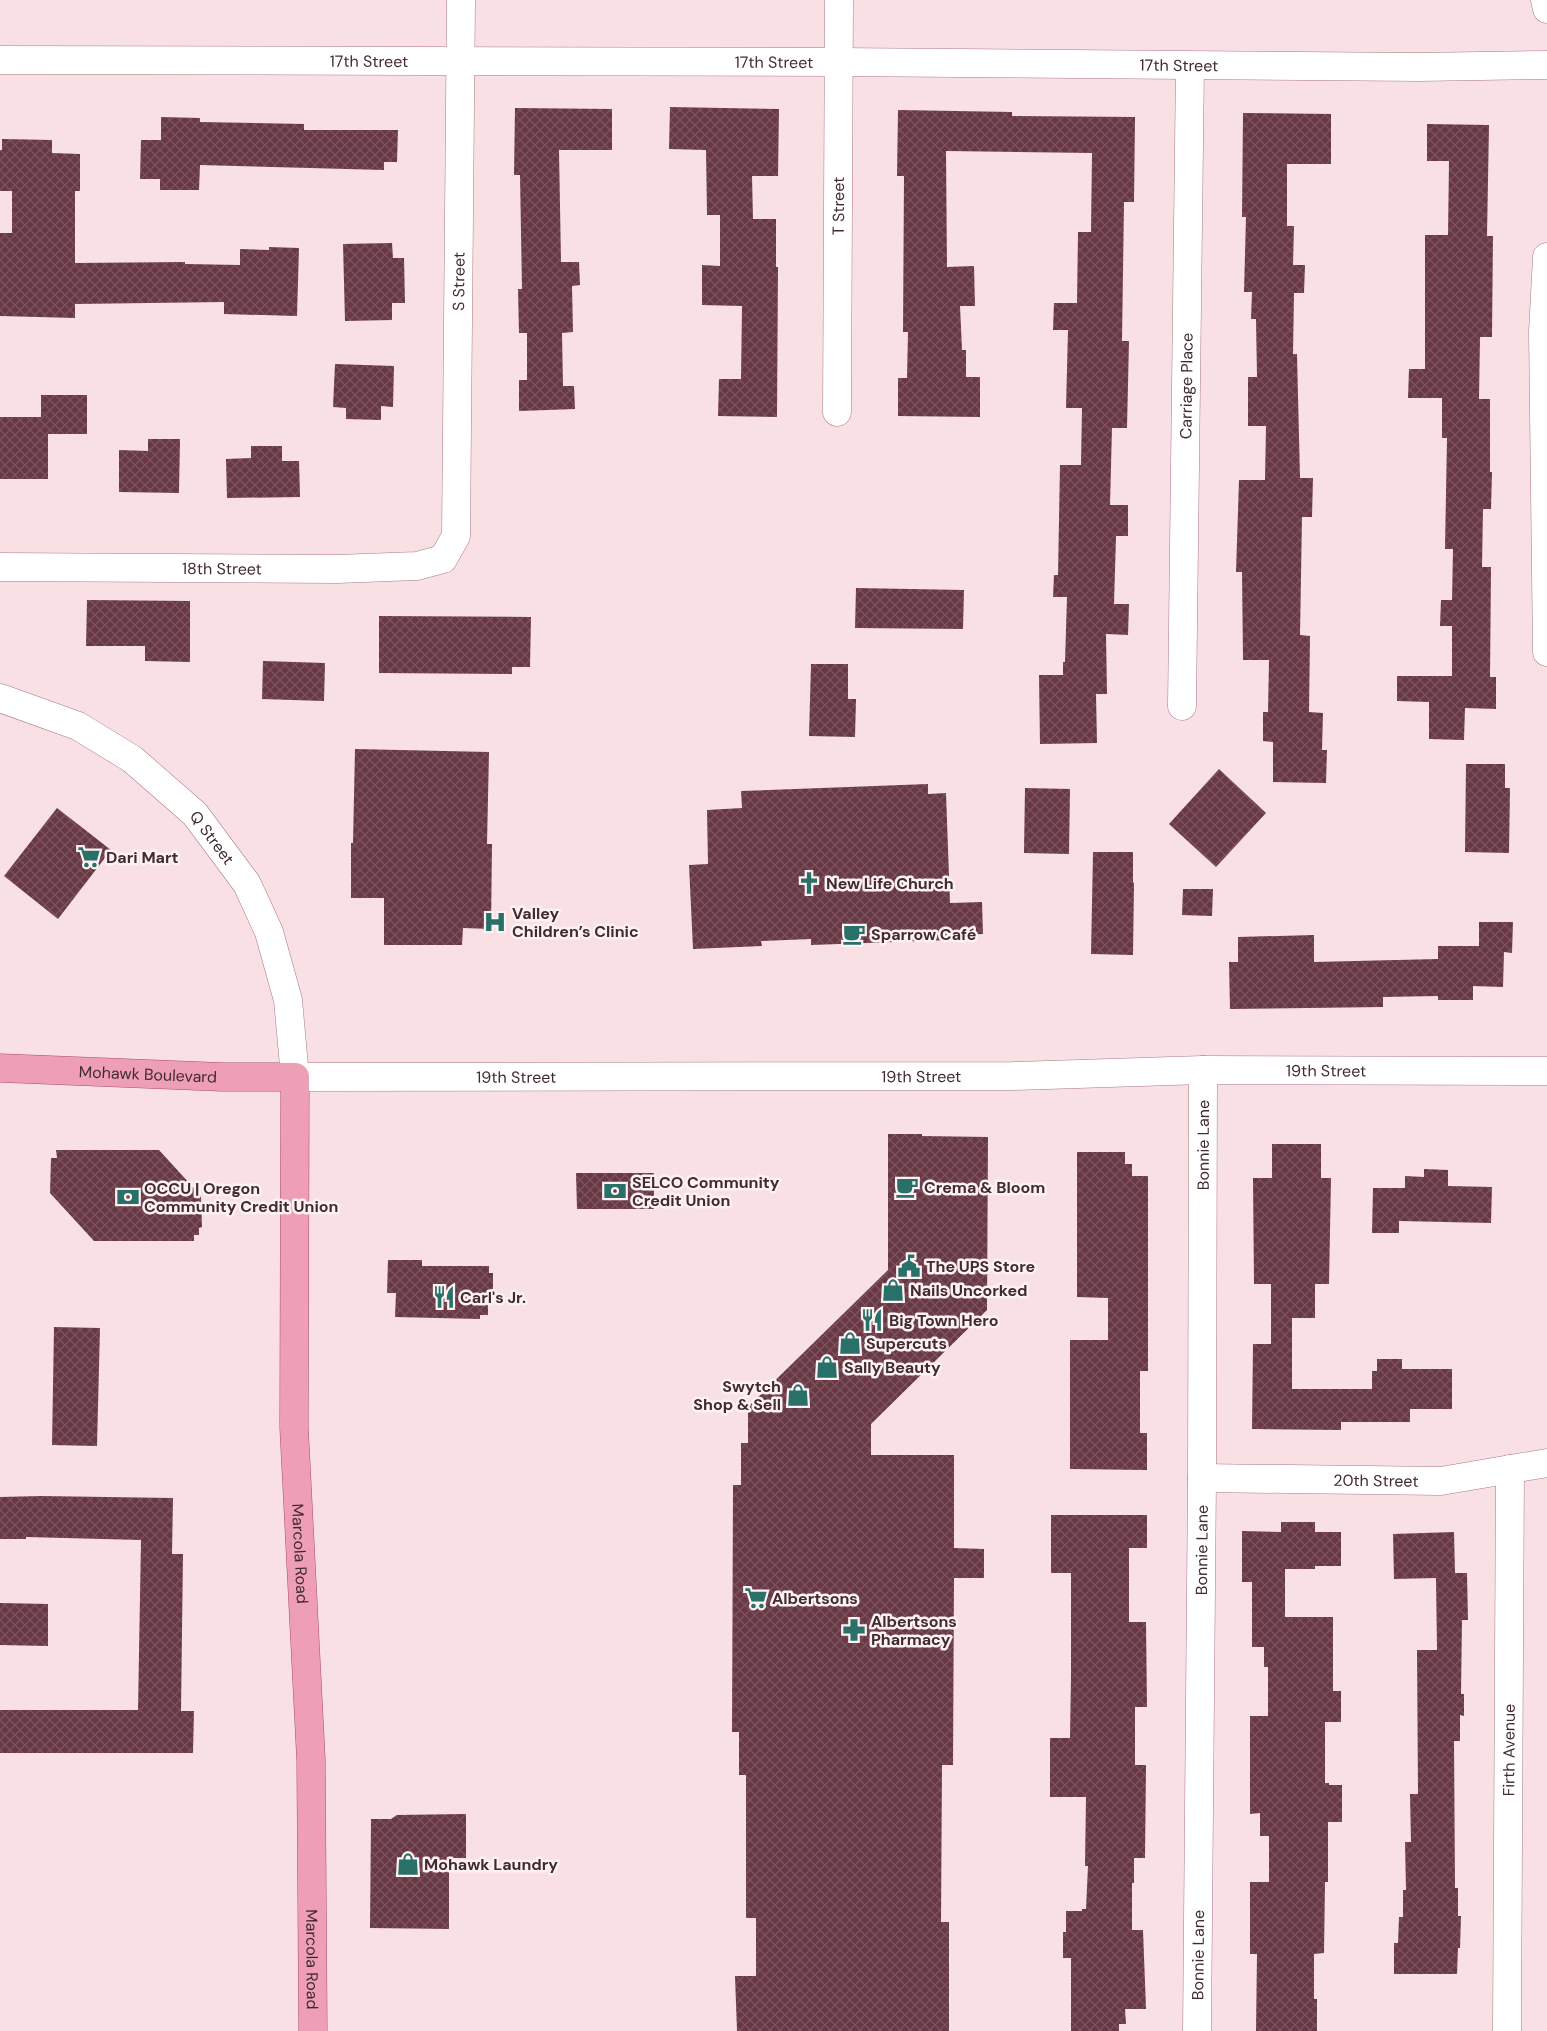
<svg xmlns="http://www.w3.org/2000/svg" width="1547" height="2031" font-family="'DM Sans',sans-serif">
	<defs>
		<pattern id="building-cross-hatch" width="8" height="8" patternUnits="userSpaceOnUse" patternTransform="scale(1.25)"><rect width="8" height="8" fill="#683944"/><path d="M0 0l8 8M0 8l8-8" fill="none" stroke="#7b545d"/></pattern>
	</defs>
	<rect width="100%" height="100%" fill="#f8e0e5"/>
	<path fill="url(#building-cross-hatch)" d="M 670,107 L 779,109 L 778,176 L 752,176 L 753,219 L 776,219 L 776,267 L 778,267 L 777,417 L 718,416 L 719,379 L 741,379 L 742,306 L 702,305 L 702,265 L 720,266 L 720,215 L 707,215 L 706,150 L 669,149 Z
		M 515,108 L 612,109 L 612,150 L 559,150 L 561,262 L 579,262 L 580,285 L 572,286 L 573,332 L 562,333 L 563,386 L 574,386 L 575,409 L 519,411 L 519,380 L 527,380 L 527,333 L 519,333 L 518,289 L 522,289 L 520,175 L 514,175 Z
		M 898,110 L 1012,112 L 1012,116 L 1135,117 L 1134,202 L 1124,202 L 1122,341 L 1129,341 L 1127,428 L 1112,428 L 1110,505 L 1128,505 L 1128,536 L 1116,536 L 1114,604 L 1129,604 L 1128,635 L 1106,634 L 1107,694 L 1096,694 L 1097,743 L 1040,744 L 1039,675 L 1063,675 L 1063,662 L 1065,662 L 1067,597 L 1053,597 L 1054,575 L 1058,575 L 1060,465 L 1081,465 L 1082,408 L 1066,408 L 1068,330 L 1053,330 L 1054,303 L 1077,303 L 1078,232 L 1091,232 L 1092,153 L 946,151 L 947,267 L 974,266 L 975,306 L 960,306 L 962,350 L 966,350 L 966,377 L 980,377 L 980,417 L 898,416 L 898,378 L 907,378 L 908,332 L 903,332 L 904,176 L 897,176 Z
		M 1243,113 L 1331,114 L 1331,164 L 1287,164 L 1287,226 L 1294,226 L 1293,265 L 1305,265 L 1304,293 L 1294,293 L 1293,354 L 1297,354 L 1300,478 L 1313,478 L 1312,517 L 1302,517 L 1300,635 L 1310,636 L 1309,712 L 1323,713 L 1322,750 L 1327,750 L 1326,783 L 1273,782 L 1273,742 L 1263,741 L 1263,712 L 1268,712 L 1269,660 L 1243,660 L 1242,572 L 1236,572 L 1239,480 L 1265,480 L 1266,426 L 1248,426 L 1248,377 L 1257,377 L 1256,319 L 1251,319 L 1252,292 L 1244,292 L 1246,217 L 1242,217 Z
		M 161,117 L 200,118 L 200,122 L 304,124 L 304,130 L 398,130 L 397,162 L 384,162 L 384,170 L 200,165 L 199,190 L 160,190 L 160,179 L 140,179 L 141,140 L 161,140 Z
		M 1427,124 L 1489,125 L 1487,236 L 1493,236 L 1492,337 L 1480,337 L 1479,399 L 1490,399 L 1490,472 L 1492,472 L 1491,509 L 1483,509 L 1482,567 L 1491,567 L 1490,677 L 1496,677 L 1496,709 L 1465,708 L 1464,740 L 1429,739 L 1429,702 L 1397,701 L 1397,676 L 1452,676 L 1452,626 L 1440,626 L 1441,600 L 1452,600 L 1453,549 L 1445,549 L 1447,438 L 1442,438 L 1442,398 L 1408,398 L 1409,369 L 1425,369 L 1425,235 L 1448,235 L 1449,161 L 1427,161 Z
		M 2,139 L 52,140 L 52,153 L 80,154 L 80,191 L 75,191 L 75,263 L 185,262 L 185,264 L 240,265 L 240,249 L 269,250 L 269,247 L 299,248 L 297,316 L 224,314 L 224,302 L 75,304 L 75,318 L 0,316 L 0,233 L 12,233 L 12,191 L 0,191 L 0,150 L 2,150 Z
		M 392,243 L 393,258 L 404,258 L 405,303 L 392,303 L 392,320 L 345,321 L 343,244 Z
		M 335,364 L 394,366 L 393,407 L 381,406 L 381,420 L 346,419 L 346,408 L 333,407 Z
		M 41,395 L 87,395 L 87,434 L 48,434 L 48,479 L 0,479 L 0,417 L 41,417 Z
		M 148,439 L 180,439 L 179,493 L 119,492 L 119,450 L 148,451 Z
		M 251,446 L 282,446 L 282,461 L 299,461 L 300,497 L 227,498 L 226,459 L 251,458 Z
		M 856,588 L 964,590 L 963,629 L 855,628 Z
		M 87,600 L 190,601 L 190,662 L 145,661 L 145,646 L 86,646 Z
		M 379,616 L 531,617 L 530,667 L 512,667 L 512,674 L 379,673 Z
		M 263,661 L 325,663 L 324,701 L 262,699 Z
		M 811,664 L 848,664 L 848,699 L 856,699 L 855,737 L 809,736 Z
		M 355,749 L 489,752 L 487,844 L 492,844 L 491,929 L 463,928 L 462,945 L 384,945 L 384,898 L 351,898 L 351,843 L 353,843 Z
		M 1466,764 L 1505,764 L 1505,788 L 1510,788 L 1509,853 L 1465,852 Z
		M 1219,769 L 1266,813 L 1216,867 L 1169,824 Z
		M 928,784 L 928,794 L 946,793 L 950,903 L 982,902 L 983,934 L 950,935 L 950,940 L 811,945 L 811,939 L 761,941 L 762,946 L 693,949 L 689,865 L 708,864 L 707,810 L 742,808 L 741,791 Z
		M 1025,788 L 1070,789 L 1069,854 L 1024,853 Z
		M 57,808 L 111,850 L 58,919 L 4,876 Z
		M 1093,852 L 1133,852 L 1133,882 L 1134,883 L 1133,955 L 1091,954 Z
		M 1183,889 L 1213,889 L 1212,916 L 1182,915 Z
		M 1479,922 L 1513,922 L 1512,953 L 1504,952 L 1503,987 L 1473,986 L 1473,1000 L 1438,1000 L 1438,996 L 1383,997 L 1383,1007 L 1230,1009 L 1229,962 L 1238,962 L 1238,937 L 1314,935 L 1314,962 L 1438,959 L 1438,946 L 1479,946 Z
		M 888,1134 L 922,1134 L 922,1136 L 988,1137 L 987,1310 L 871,1424 L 871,1455 L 954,1455 L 954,1548 L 984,1549 L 984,1578 L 954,1578 L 953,1765 L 942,1765 L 941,1922 L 949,1922 L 949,2031 L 737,2031 L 735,1976 L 756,1976 L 756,1918 L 746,1918 L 746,1775 L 739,1775 L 739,1732 L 732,1732 L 733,1485 L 741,1485 L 741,1443 L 748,1443 L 748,1407 L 888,1270 Z
		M 1272,1144 L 1321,1144 L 1321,1178 L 1331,1178 L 1329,1284 L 1315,1284 L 1315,1318 L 1292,1318 L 1292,1389 L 1372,1389 L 1372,1371 L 1377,1371 L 1377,1359 L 1402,1359 L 1402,1369 L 1452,1369 L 1452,1409 L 1410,1409 L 1410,1422 L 1341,1422 L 1341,1430 L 1252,1429 L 1253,1344 L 1271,1344 L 1271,1284 L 1254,1284 L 1253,1178 L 1272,1178 Z
		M 56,1150 L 159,1150 L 201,1196 L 202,1227 L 199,1228 L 199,1235 L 194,1235 L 194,1241 L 94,1241 L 50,1193 L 51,1158 L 57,1158 Z
		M 1077,1152 L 1125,1152 L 1125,1164 L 1132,1164 L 1132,1176 L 1148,1176 L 1148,1371 L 1140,1371 L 1140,1433 L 1147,1433 L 1147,1470 L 1070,1469 L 1070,1340 L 1108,1340 L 1108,1298 L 1077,1297 Z
		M 1424,1169 L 1448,1170 L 1448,1186 L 1492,1187 L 1491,1223 L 1399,1221 L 1399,1233 L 1372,1233 L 1373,1188 L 1405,1188 L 1405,1176 L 1424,1177 Z
		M 576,1173 L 654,1173 L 654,1209 L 577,1209 Z
		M 388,1260 L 422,1260 L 422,1266 L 489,1266 L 489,1273 L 493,1273 L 493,1300 L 488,1300 L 488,1315 L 480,1315 L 480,1319 L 395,1317 L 396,1293 L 387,1293 Z
		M 54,1327 L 100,1328 L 97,1446 L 52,1445 Z
		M 41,1496 L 173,1498 L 172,1554 L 183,1554 L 181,1711 L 194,1711 L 193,1753 L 0,1753 L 0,1710 L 138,1710 L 141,1540 L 26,1537 L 26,1539 L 0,1539 L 0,1497 Z
		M 1051,1515 L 1147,1515 L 1147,1548 L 1129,1548 L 1129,1622 L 1146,1622 L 1147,1707 L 1135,1707 L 1135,1765 L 1146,1765 L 1145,1858 L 1134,1858 L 1134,1883 L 1132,1883 L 1132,1930 L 1143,1930 L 1146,2009 L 1125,2009 L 1126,2024 L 1119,2024 L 1119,2031 L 1071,2031 L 1071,1958 L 1063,1958 L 1063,1932 L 1066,1932 L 1066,1911 L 1082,1911 L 1082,1909 L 1086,1909 L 1088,1866 L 1085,1866 L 1086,1797 L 1050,1797 L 1050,1738 L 1070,1738 L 1071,1676 L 1071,1573 L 1051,1573 Z
		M 1281,1522 L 1315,1522 L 1315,1532 L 1341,1532 L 1341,1566 L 1315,1566 L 1315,1569 L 1285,1569 L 1285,1617 L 1333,1617 L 1333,1691 L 1341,1691 L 1341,1722 L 1325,1722 L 1325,1783 L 1329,1783 L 1329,1785 L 1342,1785 L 1342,1822 L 1328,1822 L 1328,1882 L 1325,1882 L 1324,1953 L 1314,1954 L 1314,1999 L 1317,1999 L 1317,2031 L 1256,2031 L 1257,1954 L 1250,1954 L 1250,1882 L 1269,1882 L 1269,1836 L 1260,1836 L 1260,1813 L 1250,1814 L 1250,1716 L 1268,1716 L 1268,1667 L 1264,1667 L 1264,1647 L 1252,1647 L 1252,1582 L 1242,1582 L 1242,1531 L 1281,1532 Z
		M 1454,1532 L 1455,1573 L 1467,1573 L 1468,1620 L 1462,1620 L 1461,1694 L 1464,1694 L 1464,1716 L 1460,1715 L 1460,1741 L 1454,1741 L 1455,1888 L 1458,1888 L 1458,1916 L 1461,1916 L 1460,1948 L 1458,1948 L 1457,1974 L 1394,1974 L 1394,1943 L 1398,1943 L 1399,1917 L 1403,1917 L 1403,1890 L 1406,1890 L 1405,1842 L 1411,1842 L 1410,1794 L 1418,1794 L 1417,1650 L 1437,1650 L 1436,1578 L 1394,1579 L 1393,1534 Z
		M 0,1603 L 48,1604 L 48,1646 L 0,1645 Z
		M 466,1814 L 466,1858 L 449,1858 L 449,1929 L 370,1928 L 371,1819 L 391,1819 L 397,1815 Z"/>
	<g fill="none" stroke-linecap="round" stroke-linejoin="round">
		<defs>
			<g id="minor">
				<path d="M 1545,0 L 1547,9"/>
				<path id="s1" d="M 0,60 L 838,62 L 1419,67 L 1547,65"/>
				<path d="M 1547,257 L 1543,332 L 1547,652"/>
				<path id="s2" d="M 837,412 L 839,0"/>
				<path id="s3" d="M 0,567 L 337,569 L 417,566 L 443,559 L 456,536 L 461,0"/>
				<path id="s4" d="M 0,698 L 78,726 L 132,759 L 195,814 L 247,884 L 269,932 L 288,1000 L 295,1077 L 1013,1076 L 1203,1070 L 1547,1071"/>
				<path id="s5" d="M 1182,706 L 1190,66"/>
				<path id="s6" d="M 1202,1478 L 1441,1481 L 1547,1463"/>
				<path id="s7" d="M 1197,2031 L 1202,1478 L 1203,1070"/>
				<path id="s8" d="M 1507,2031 L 1510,1469"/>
			</g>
			<g id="major">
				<path id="s9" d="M 0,1068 L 223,1077 L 295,1077 L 294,1427 L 311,1760 L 313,2031"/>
			</g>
		</defs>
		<use href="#minor" stroke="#ad7884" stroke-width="29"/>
		<use href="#major" stroke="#aa4d67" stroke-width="29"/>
		<use href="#minor" stroke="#fff" stroke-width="28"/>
		<use href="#major" stroke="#ee9fb6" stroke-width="28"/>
	</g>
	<defs>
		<symbol id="supermarket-bare" viewBox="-9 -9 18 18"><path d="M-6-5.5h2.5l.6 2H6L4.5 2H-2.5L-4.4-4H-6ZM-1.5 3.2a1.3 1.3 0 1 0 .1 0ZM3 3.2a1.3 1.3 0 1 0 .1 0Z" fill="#287068" stroke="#fdf1f3" stroke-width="2.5" paint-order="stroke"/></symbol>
		<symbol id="church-bare" viewBox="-9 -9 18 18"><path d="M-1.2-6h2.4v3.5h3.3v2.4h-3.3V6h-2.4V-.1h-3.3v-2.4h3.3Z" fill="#287068" stroke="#fdf1f3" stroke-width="2.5" paint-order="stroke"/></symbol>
		<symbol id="hospital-bare" viewBox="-9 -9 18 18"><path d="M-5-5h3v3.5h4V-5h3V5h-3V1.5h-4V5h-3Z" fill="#287068" stroke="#fdf1f3" stroke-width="2.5" paint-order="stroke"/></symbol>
		<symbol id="cafe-bare" viewBox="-9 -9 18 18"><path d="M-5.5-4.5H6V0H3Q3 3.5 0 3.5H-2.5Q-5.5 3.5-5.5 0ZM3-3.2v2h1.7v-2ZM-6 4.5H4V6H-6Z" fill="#287068" stroke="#fdf1f3" stroke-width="2.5" paint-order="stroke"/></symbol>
		<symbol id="bank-bare" viewBox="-9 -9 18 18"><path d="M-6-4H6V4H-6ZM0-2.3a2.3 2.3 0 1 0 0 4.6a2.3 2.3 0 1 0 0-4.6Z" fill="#287068" stroke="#fdf1f3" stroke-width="2.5" paint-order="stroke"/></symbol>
		<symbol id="civic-bare" viewBox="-9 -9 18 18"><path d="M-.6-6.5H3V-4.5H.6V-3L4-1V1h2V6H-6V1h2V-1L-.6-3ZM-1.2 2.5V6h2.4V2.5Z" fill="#287068" stroke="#fdf1f3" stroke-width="2.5" paint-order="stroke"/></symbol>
		<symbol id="shop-bare" viewBox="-9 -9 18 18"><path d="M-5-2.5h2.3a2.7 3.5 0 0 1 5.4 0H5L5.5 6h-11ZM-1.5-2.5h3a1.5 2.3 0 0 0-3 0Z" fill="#287068" stroke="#fdf1f3" stroke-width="2.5" paint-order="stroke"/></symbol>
		<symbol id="restaurant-bare" viewBox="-9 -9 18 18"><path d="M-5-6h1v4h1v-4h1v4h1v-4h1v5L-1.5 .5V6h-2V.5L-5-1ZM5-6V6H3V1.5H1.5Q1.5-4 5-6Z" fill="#287068" stroke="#fdf1f3" stroke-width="2.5" paint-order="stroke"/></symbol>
		<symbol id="pharmacy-bare" viewBox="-9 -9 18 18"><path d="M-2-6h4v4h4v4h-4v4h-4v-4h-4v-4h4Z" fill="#287068" stroke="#fdf1f3" stroke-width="2.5" paint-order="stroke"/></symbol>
	</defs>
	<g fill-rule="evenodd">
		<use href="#supermarket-bare" x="73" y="841" width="32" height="32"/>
		<use href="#church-bare" x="793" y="867" width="32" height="32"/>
		<use href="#hospital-bare" x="479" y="906" width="32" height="32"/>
		<use href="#cafe-bare" x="838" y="918" width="32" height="32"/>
		<use href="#cafe-bare" x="891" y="1171" width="32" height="32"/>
		<use href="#bank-bare" x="599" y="1175" width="32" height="32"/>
		<use href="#bank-bare" x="112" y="1181" width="32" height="32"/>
		<use href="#civic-bare" x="893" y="1250" width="32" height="32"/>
		<use href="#shop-bare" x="877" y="1274" width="32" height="32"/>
		<use href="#restaurant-bare" x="428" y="1281" width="32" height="32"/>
		<use href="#restaurant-bare" x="856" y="1304" width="32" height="32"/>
		<use href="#shop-bare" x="834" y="1327" width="32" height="32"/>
		<use href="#shop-bare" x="811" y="1351" width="32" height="32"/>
		<use href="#shop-bare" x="782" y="1379" width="32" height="32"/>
		<use href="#supermarket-bare" x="740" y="1582" width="32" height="32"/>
		<use href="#pharmacy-bare" x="838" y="1614" width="32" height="32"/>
		<use href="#shop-bare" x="392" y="1848" width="32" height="32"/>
	</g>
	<g text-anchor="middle" stroke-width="5" stroke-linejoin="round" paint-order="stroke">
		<g font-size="16" fill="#412b30" stroke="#fdf1f3">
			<text dy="6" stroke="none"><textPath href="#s1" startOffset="369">17th Street</textPath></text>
			<text dy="6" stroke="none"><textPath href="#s1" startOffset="774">17th Street</textPath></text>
			<text dy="6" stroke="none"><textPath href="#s1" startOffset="1179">17th Street</textPath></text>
			<text dy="6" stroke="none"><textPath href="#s2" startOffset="206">T Street</textPath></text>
			<text dy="6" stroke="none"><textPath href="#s3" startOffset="725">S Street</textPath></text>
			<text dy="6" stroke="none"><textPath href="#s5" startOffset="320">Carriage Place</textPath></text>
			<text dy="6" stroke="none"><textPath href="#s3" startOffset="222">18th Street</textPath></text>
			<text dy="6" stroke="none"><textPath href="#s4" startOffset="259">Q Street</textPath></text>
			<text dy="6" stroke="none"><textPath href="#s4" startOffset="1549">19th Street</textPath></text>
			<text dy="6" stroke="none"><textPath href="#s9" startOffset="148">Mohawk Boulevard</textPath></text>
			<text dy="6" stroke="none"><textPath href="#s4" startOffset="739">19th Street</textPath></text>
			<text dy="6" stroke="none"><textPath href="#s4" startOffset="1144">19th Street</textPath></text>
			<text dy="6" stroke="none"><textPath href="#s7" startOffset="886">Bonnie Lane</textPath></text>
			<text dy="6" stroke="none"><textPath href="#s6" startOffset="174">20th Street</textPath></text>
			<text dy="6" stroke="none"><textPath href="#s7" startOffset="481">Bonnie Lane</textPath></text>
			<text dy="6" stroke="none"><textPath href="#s9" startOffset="772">Marcola Road</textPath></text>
			<text dy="6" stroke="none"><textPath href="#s8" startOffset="281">Firth Avenue</textPath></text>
			<text dy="6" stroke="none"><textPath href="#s7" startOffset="76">Bonnie Lane</textPath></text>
			<text dy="6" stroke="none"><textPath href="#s9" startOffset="1178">Marcola Road</textPath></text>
		</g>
		<g font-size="16" font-weight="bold" fill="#412b30" stroke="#fdf1f3" text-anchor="start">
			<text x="106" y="863">Dari Mart</text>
			<text x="826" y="889">New Life Church</text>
			<text x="512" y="919">Valley<tspan x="512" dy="18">Children’s Clinic</tspan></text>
			<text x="871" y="940">Sparrow Café</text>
			<text x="632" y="1188">SELCO Community<tspan x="632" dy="18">Credit Union</tspan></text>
			<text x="924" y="1193">Crema &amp; Bloom</text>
			<text x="144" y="1194">OCCU | Oregon<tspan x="144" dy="18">Community Credit Union</tspan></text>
			<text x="926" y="1272">The UPS Store</text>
			<text x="910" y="1296">Nails Uncorked</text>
			<text x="460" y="1303">Carl's Jr.</text>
			<text x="889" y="1326">Big Town Hero</text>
			<text x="866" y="1349">Supercuts</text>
			<text x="844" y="1373">Sally Beauty</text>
			<text x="781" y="1392" text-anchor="end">Swytch<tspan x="781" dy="18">Shop &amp; Sell</tspan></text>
			<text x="772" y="1604">Albertsons</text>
			<text x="871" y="1627">Albertsons<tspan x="871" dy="18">Pharmacy</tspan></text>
			<text x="424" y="1870">Mohawk Laundry</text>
		</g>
	</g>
</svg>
